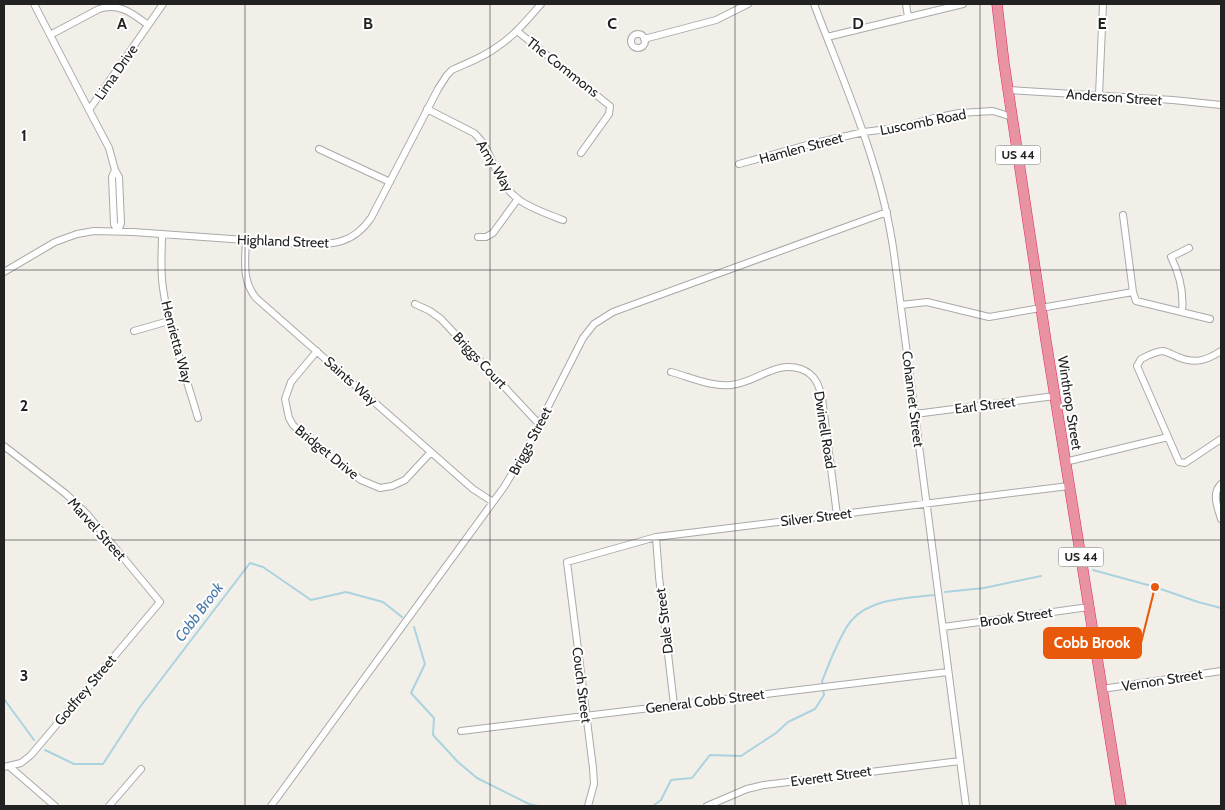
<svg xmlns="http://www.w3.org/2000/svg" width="1225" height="810" font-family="Cabin,sans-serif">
	<rect width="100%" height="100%" fill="#f2efe9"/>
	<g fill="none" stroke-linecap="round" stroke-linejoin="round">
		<path stroke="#aad3df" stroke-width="2" d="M 1093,570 L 1155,587 L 1198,602 L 1221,608
			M 945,592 L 984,588 L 1041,576
			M 414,627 L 425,664 L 411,693 L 434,718 L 433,735 L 458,762 L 477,778 L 529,804 L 538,806
			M 823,685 L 822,681 C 829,664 840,634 851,621 C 870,598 907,598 934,595
			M 4,699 L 34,740
			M 45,750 L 74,764 L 103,764 L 140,707 L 250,563 L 263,567 L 311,600 L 346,592 L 383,602 L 402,617
			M 623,806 L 626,806
			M 653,806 L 661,800 L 671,780 L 692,778 L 710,755 L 741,756 L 776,733 L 788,722 L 815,709 L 824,695 L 823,689"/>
		<defs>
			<path id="minor" d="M 34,4 L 89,110
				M 814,4 C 845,86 882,166 894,254 L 966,806
				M 906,4 L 908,17
				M 517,31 L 610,106 L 609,114 L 581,153
				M631 41a7 7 0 1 1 14 0a7 7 0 1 1-14 0Z
				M 50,35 L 99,9 C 119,2 133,14 148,25
				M 827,37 L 963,4
				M 644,39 L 716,20 L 748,4
				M 1008,90 L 1173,100 L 1221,105
				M 1099,95 L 1103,4
				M 427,109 L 474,133 C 485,143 490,156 496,170 C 510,202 532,208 563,220
				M 319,149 L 390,182
				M 739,164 L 807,145 L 864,132 L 903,127 L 934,118 L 959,113 L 993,111 L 1012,117
				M 115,170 L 112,177 L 114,224 L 118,231
				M 1123,215 L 1133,292
				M 118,231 L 121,223 L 119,177 L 115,170 L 109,148 L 89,110 L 163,4
				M 162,234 C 162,252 160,270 163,288 C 169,332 186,376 198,418
				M 478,237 L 486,237 L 493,233 L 517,200
				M 246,241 C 245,261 242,281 256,298 L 473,489 L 493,502
				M 4,272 L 55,242 L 77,234 L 94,231 L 133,232 L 303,244 C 333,245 353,244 371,218 L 438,89 L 447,75 L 452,70 C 467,63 484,57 497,47 C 515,35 527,20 541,4
				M 415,304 L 430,311 L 441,319 L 539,424
				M 901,305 L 927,302 L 989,317 L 1133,292 L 1136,301 L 1210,319
				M 1182,312 C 1184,292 1180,275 1171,257 L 1189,248
				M 134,331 L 169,321
				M 317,351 L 291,382 L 285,399 L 289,418 L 293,425 L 305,437 L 361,480 L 380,488 L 392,486 L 405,480 L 431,452
				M 1221,351 C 1206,361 1194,364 1178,357 C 1173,355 1168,352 1163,351 C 1156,351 1147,356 1141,359 L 1137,366 L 1179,462 L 1185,463 L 1221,439
				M 671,372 C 690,377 711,387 731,385 C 756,383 775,360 801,369 C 815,374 819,385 822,398 L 837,515
				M 915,414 L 1055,396
				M 4,446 L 66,494 L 87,514 L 160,602 L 31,755 L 21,763 L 4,767
				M 1065,462 L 1168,437
				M 1221,484 C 1211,494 1218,508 1221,519
				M 656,537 L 659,577 L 674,705
				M 943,627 L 1089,607
				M 1102,689 L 1221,671
				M 461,731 L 948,672
				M 10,767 L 55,806
				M 109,806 L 141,769
				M 271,806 L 504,487 L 524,454 L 583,338 L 594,324 L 613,312 L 887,212
				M 588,806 L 594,784 L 593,768 L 567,562 L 656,537 L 1069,486
				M 707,806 L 747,789 L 764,785 L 960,761"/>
			<path id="highway" d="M 997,4 L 1004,63 L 1046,341 L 1121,806"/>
		</defs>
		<use href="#minor" stroke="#a9a9a9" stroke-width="8"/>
		<use href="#highway" stroke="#dc2a67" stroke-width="11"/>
		<use href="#minor" stroke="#fff" stroke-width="6"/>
		<use href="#highway" stroke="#e892a2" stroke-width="10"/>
	</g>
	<path fill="none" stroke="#222" stroke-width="1" stroke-opacity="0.55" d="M 245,4 L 245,806M 490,4 L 490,806M 735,4 L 735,806M 980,4 L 980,806M 4,270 L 1221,270M 4,540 L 1221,540"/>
	<g text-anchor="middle" stroke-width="4" stroke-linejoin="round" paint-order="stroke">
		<g fill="#fff" stroke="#646464" stroke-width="1">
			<rect x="995.5" y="145.5" width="45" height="19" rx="4"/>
			<rect x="1058.5" y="547.5" width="45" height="19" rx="4"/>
		</g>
		<g font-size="12" font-weight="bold" fill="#222">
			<text x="1018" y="159">US 44</text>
			<text x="1081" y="561">US 44</text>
		</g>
		<g font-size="14" fill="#222" stroke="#fff">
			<text transform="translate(563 67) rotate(38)" y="5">The Commons</text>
			<text transform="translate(116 72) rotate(-55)" y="5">Lima Drive</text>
			<text transform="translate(1114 97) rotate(4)" y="5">Anderson Street</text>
			<text transform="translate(923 122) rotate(-11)" y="5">Luscomb Road</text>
			<text transform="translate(801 148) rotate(-15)" y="5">Hamlen Street</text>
			<text transform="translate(495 166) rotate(59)" y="5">Amy Way</text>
			<text transform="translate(283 241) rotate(2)" y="5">Highland Street</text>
			<text transform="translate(177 342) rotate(75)" y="5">Henrietta Way</text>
			<text transform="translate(480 360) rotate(47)" y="5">Briggs Court</text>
			<text transform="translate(351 381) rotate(42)" y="5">Saints Way</text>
			<text transform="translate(913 399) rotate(83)" y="5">Cohannet Street</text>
			<text transform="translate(1070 403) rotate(81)" y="5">Winthrop Street</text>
			<text transform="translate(985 405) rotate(-7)" y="5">Earl Street</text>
			<text transform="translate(825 430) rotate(81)" y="5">Dwinell Road</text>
			<text transform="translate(530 441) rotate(-62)" y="5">Briggs Street</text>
			<text transform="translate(327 452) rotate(39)" y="5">Bridget Drive</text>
			<text transform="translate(816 517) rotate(-7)" y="5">Silver Street</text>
			<text transform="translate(97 529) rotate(48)" y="5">Marvel Street</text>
			<text transform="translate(1016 617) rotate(-8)" y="5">Brook Street</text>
			<text transform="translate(664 621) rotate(-97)" y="5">Dale Street</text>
			<text transform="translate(1162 680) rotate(-9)" y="5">Vernon Street</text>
			<text transform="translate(582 685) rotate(83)" y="5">Couch Street</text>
			<text transform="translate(85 690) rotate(-50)" y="5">Godfrey Street</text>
			<text transform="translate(705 701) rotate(-7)" y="5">General Cobb Street</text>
			<text transform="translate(831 776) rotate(-8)" y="5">Everett Street</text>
		</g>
		<g font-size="15" font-style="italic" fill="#4a7aab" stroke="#fff">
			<text transform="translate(199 612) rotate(-53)" y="5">Cobb Brook</text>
		</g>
	</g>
	<g font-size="16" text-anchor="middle" font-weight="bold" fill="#222" stroke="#fff" stroke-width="4" stroke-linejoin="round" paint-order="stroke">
		<text x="122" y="29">A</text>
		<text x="368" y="29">B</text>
		<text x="612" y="29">C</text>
		<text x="858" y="29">D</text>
		<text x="1102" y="29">E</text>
		<text x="24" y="141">1</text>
		<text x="24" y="411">2</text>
		<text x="24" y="681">3</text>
	</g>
	<path fill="none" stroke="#e8590c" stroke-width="2" d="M1155 587L1141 643"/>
	<circle fill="#e8590c" stroke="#fff" stroke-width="2" cx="1155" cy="587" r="5"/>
	<rect fill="#e8590c" stroke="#e8590c" stroke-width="2" x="1044" y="628" width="97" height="30" rx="5"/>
	<g font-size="15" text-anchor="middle" font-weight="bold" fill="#fff">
		<text x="1092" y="648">Cobb Brook</text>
	</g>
	<rect width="1225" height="810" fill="none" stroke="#222222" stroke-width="10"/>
</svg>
